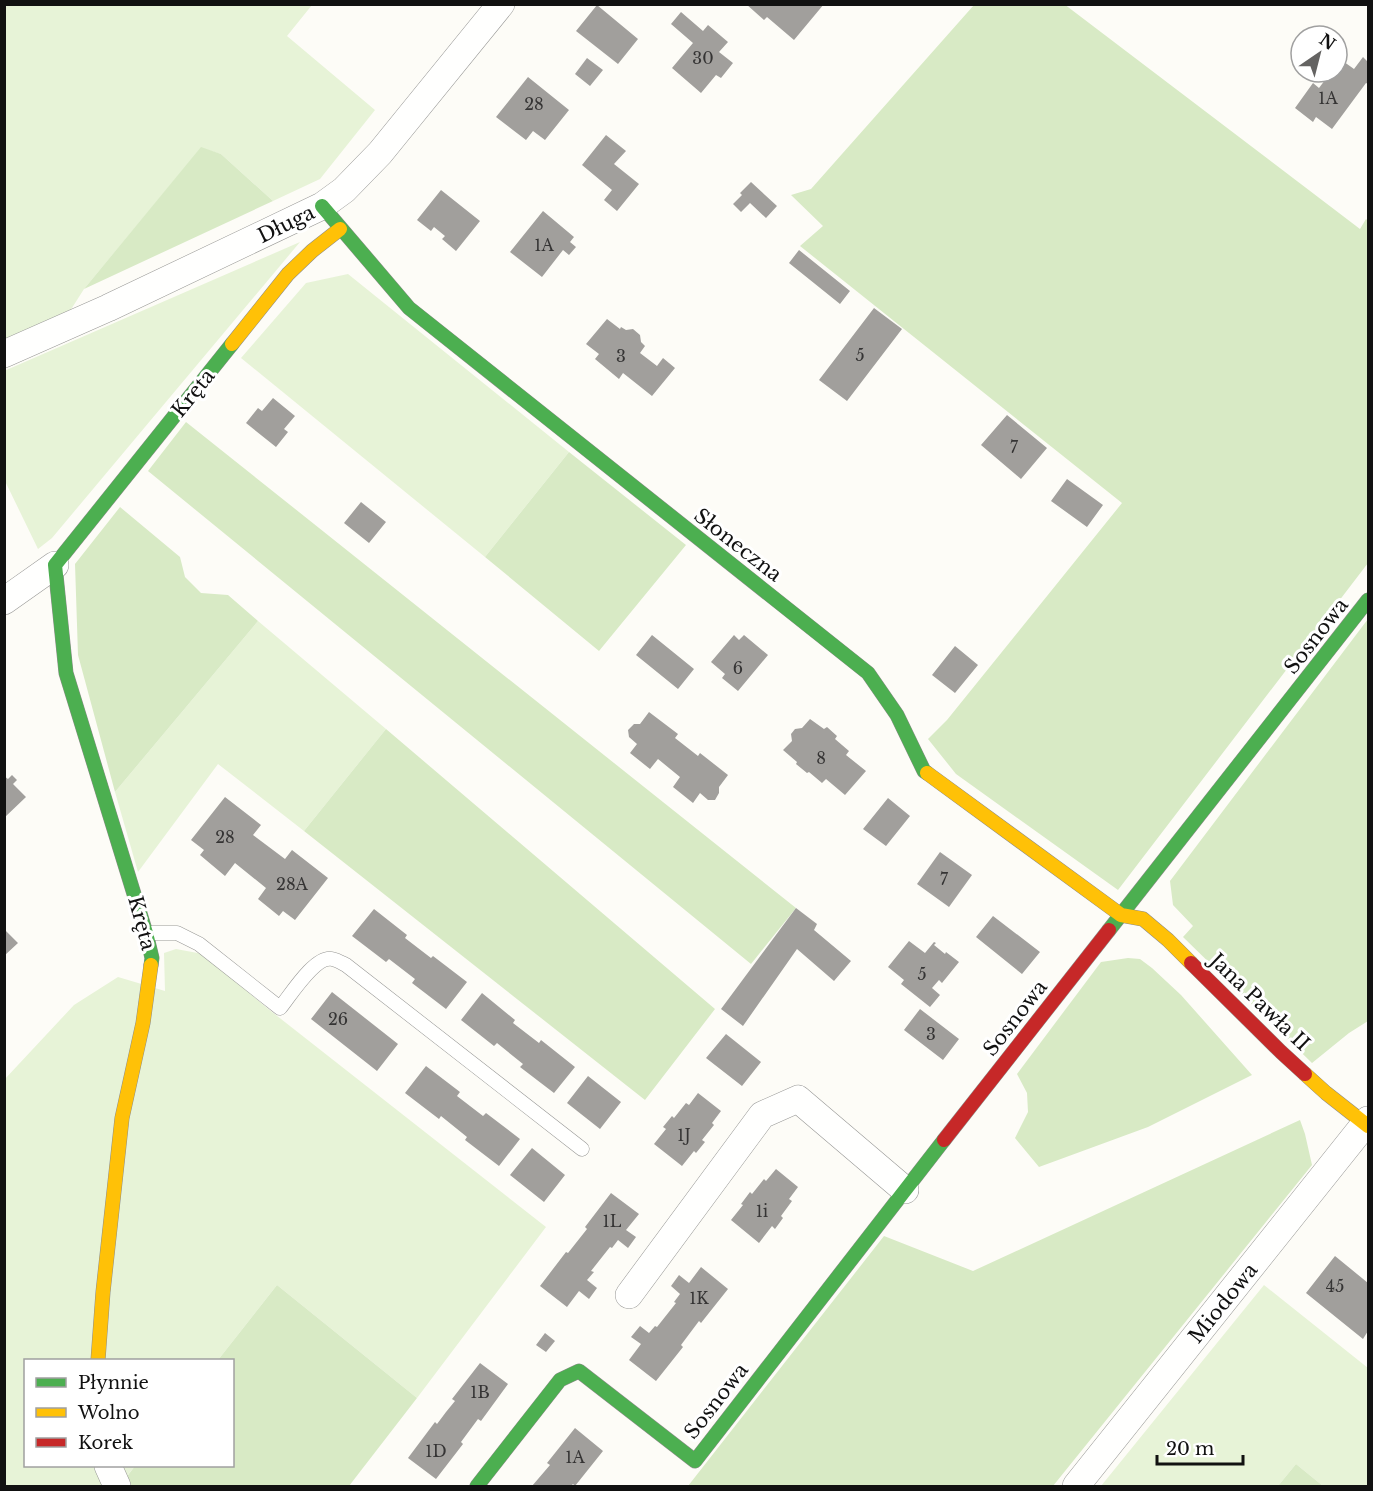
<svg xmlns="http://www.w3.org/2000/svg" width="1373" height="1491" font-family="'Libre Baskerville',serif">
	<rect width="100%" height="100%" fill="#fdfcf7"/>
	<path fill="#e7f3d7" d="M 4,5 L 312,5 L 287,36 L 375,110 L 320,179 L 273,201 L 221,154 L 201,148 L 84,289 L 70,311 L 5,339 Z
		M 300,242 L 52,538 L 38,549 L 5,481 L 4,371 Z
		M 348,274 L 569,452 L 485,557 L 241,358 L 306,283 Z
		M 258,621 L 386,729 L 304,831 L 218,764 L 138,872 L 115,792 Z
		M 176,949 L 203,954 L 267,1008 L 546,1227 L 417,1398 L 277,1285 L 218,1360 L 26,1360 L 26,1466 L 135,1466 L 119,1486 L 5,1486 L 4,1080 L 74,1005 L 118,977 L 165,991 L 164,953 Z
		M 1264,1285 L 1368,1368 L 1368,1486 L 1323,1486 L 1296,1464 L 1278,1486 L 1101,1486 Z"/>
	<path fill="#d8eac5" d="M 1064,4 L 1360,229 L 1366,219 L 1368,221 L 1368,563 L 1118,890 L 956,774 L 928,739 L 947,720 L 1122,503 L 800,246 L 823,226 L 791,195 L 811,189 L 974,5 Z
		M 201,147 L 221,154 L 273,201 L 84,289 Z
		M 186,422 L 796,908 L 751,964 L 148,471 Z
		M 569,452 L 686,545 L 599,651 L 485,557 Z
		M 120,507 L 180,557 L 185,577 L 201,593 L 228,595 L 258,621 L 115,792 L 78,655 L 75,564 Z
		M 1368,619 L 1368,1021 L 1349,1033 L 1312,1063 L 1183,937 L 1193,926 L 1173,905 L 1170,881 Z
		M 386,729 L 715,1009 L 645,1100 L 304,831 Z
		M 1128,958 L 1140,959 L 1152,968 L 1181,995 L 1252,1075 L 1148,1127 L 1039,1167 L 1015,1138 L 1028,1112 L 1027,1093 L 1017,1074 L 1101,962 Z
		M 1300,1120 L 1305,1134 L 1312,1165 L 1053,1486 L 688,1486 L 884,1236 L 973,1271 Z
		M 277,1285 L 417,1398 L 349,1486 L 129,1486 L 125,1479 L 135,1466 L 232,1466 L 232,1360 L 218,1360 Z
		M 1296,1464 L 1323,1486 L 1278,1486 Z"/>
	<path fill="#a19f9c" d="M 746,4 L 824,4 L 794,40 L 767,17 L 764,20 Z
		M 597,5 L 638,39 L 618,64 L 576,31 Z
		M 681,12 L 703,31 L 708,25 L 728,42 L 719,52 L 733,63 L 721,78 L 716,75 L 701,93 L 672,68 L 693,43 L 671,24 Z
		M 1363,57 L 1368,62 L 1368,84 L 1366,83 L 1332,129 L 1316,117 L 1313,122 L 1295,108 L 1313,83 L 1319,88 L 1331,72 L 1337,72 L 1337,64 L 1340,59 L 1354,69 Z
		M 587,58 L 603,70 L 590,86 L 575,74 Z
		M 528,77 L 569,110 L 545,140 L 533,131 L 526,140 L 496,117 Z
		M 606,135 L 626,151 L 614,164 L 639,184 L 617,211 L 604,200 L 612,190 L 582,165 Z
		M 751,182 L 777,206 L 766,218 L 750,203 L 741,212 L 733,204 L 742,195 L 740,193 Z
		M 441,190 L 480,221 L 456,251 L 442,239 L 445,236 L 434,227 L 431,231 L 417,220 Z
		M 543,211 L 574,237 L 570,242 L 576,247 L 569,255 L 563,250 L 542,277 L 510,252 Z
		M 799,250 L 850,291 L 840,304 L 789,263 Z
		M 874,308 L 902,329 L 847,401 L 819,380 Z
		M 607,319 L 620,329 L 621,327 L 626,330 L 633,329 L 640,335 L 641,342 L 645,346 L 640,353 L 657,366 L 663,358 L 675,368 L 652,396 L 623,373 L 619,379 L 595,359 L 599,354 L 586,344 Z
		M 273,398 L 295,416 L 284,429 L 288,432 L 276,447 L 246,423 L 258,408 L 262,411 Z
		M 1007,415 L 1047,448 L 1021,479 L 981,445 Z
		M 1067,479 L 1103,505 L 1087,527 L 1051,501 Z
		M 361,502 L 386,522 L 369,543 L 344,523 Z
		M 652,635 L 694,669 L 678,689 L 636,655 Z
		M 734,635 L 739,640 L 744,635 L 768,655 L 738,691 L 722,678 L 725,674 L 711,662 Z
		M 955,646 L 978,665 L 955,693 L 932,675 Z
		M 649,712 L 678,734 L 675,738 L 698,756 L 700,753 L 728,775 L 719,787 L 719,793 L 715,800 L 708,800 L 700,793 L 693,803 L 673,787 L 680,777 L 658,759 L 650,769 L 630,753 L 637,744 L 629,737 L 628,730 L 634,724 L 640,724 Z
		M 810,719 L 824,729 L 827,727 L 837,736 L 835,739 L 849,751 L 846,755 L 866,771 L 845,795 L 826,779 L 822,783 L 809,772 L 807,773 L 796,764 L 797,762 L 783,750 L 792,741 L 791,734 L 795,729 L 802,728 Z
		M 12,775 L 17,780 L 13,784 L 26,797 L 4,818 L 4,776 L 8,779 Z
		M 225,797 L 261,825 L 253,835 L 285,859 L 292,850 L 328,878 L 295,920 L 283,911 L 279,916 L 258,899 L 266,888 L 235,863 L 225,876 L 200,855 L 204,850 L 191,840 Z
		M 888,798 L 910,816 L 886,846 L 863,829 Z
		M 940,852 L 972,875 L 949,907 L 917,884 Z
		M 796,908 L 817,924 L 814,930 L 851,961 L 834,981 L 797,949 L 743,1026 L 721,1009 Z
		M 374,909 L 407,935 L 405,938 L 431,958 L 433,956 L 467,982 L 446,1009 L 412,983 L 415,979 L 389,959 L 386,962 L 352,936 Z
		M 993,916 L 1040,952 L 1022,974 L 976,937 Z
		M 4,929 L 18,943 L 4,956 Z
		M 909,941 L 925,953 L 934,942 L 936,943 L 934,945 L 945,954 L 946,952 L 959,962 L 942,983 L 939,980 L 932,988 L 940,995 L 930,1007 L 901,984 L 904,980 L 888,967 Z
		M 332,992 L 398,1044 L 377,1071 L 311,1019 Z
		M 482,993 L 515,1020 L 513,1023 L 539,1043 L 541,1040 L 575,1067 L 554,1093 L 520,1067 L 523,1064 L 497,1043 L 494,1046 L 461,1020 Z
		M 920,1009 L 959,1039 L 943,1060 L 904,1030 Z
		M 726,1034 L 761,1062 L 742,1086 L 706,1058 Z
		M 426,1066 L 460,1092 L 457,1096 L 483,1116 L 486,1113 L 520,1139 L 499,1166 L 465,1140 L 467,1137 L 441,1116 L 439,1119 L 405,1093 Z
		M 588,1076 L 621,1102 L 600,1129 L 567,1103 Z
		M 698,1093 L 721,1111 L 712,1123 L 714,1125 L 702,1140 L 705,1142 L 696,1153 L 694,1151 L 682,1166 L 654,1144 L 666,1129 L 663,1127 L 672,1116 L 674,1118 L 686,1103 L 689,1105 Z
		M 532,1148 L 565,1175 L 544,1202 L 510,1175 Z
		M 776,1169 L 798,1187 L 789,1199 L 792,1201 L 781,1216 L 783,1218 L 775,1229 L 772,1226 L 759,1243 L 731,1220 L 743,1205 L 741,1204 L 750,1192 L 752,1194 L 764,1179 L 766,1181 Z
		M 611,1193 L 639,1214 L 626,1230 L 636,1237 L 628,1248 L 618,1240 L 612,1248 L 610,1247 L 591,1271 L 594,1272 L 587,1280 L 597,1288 L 589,1299 L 579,1291 L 567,1307 L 540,1286 L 566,1252 L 568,1253 L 587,1229 L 585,1227 Z
		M 1335,1256 L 1368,1283 L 1368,1331 L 1363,1339 L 1306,1293 Z
		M 701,1267 L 728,1289 L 701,1323 L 699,1321 L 681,1345 L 683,1347 L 656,1381 L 629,1360 L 641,1344 L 631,1337 L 640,1326 L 649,1333 L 655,1326 L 657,1327 L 676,1303 L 674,1302 L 680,1294 L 671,1286 L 679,1275 L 689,1283 Z
		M 545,1333 L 555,1341 L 546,1352 L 536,1345 Z
		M 480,1363 L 508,1384 L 481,1421 L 478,1419 L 461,1442 L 463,1444 L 436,1479 L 408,1458 L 435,1422 L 437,1424 L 446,1412 L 455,1401 L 452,1399 Z
		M 575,1428 L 603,1451 L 575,1486 L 573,1484 L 571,1486 L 532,1486 L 550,1465 L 547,1463 Z"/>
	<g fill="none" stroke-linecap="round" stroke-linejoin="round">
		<defs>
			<path id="lane" d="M 147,933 L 177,933 L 199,944 L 280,1008 C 290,996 315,955 332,959 C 337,960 342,963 346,965 L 582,1149"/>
			<path id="street" d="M 4,354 L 108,308 L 322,206 L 344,190 L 380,153 L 501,4
				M 4,601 L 55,565
				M 629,1295 L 762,1115 L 798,1099 L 905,1190
				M 108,1466 L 117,1486
				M 1076,1486 L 1368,1120"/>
			<path id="fast" d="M 322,206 L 409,308 L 868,673 L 897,715 L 924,771 L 927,773
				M 1109,930 L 1368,600
				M 151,965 L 152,958 L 146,933 L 66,673 L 55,565 L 232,344
				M 477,1486 L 560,1380 L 579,1371 L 695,1461 L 944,1140"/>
			<path id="slow" d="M 232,344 L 288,274 L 312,251 L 340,229
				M 927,773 L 1121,915 L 1143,919 L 1168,940 L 1191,963
				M 1305,1074 L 1326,1093 L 1368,1126
				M 98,1360 L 103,1292 L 122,1118 L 143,1023 L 151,965"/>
			<path id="jam" d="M 1191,963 L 1281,1052 L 1305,1074
				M 944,1140 L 1109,930"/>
		</defs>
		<use href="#lane" stroke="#979795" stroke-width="15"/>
		<use href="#street" stroke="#979795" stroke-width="28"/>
		<use href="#fast" stroke="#8e8d8b" stroke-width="15"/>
		<use href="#slow" stroke="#8e8d8b" stroke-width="15"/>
		<use href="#jam" stroke="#8e8d8b" stroke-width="15"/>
		<use href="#lane" stroke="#fffffe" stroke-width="14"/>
		<use href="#street" stroke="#fffffe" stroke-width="27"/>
		<use href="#fast" stroke="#4caf50" stroke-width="14"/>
		<use href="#slow" stroke="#ffc107" stroke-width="14"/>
		<use href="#jam" stroke="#c62828" stroke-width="14"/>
	</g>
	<g text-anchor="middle" stroke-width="6" stroke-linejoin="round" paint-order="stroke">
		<g font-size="16" fill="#353434">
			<text x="703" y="64">30</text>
			<text x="1328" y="104">1A</text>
			<text x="534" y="110">28</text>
			<text x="544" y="251">1A</text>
			<text x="860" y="361">5</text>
			<text x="621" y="362">3</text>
			<text x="1014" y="453">7</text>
			<text x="738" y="674">6</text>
			<text x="821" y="764">8</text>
			<text x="225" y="843">28</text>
			<text x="944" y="885">7</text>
			<text x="292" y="890">28A</text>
			<text x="922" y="980">5</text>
			<text x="338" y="1025">26</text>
			<text x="931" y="1040">3</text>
			<text x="684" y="1141">1J</text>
			<text x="762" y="1217">1i</text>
			<text x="612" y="1227">1L</text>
			<text x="1335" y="1292">45</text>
			<text x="699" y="1304">1K</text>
			<text x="480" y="1398">1B</text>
			<text x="436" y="1457">1D</text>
			<text x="575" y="1463">1A</text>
		</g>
		<g font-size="20" fill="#111" stroke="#fff">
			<text transform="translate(286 224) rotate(-26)" y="7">Długa</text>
			<text transform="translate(193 393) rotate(-51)" y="7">Kręta</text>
			<text transform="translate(738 545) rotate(38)" y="7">Słoneczna</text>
			<text transform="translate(1316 636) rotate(-52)" y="7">Sosnowa</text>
			<text transform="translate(142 923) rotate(75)" y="7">Kręta</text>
			<text transform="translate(1260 1002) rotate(44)" y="7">Jana Pawła II</text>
			<text transform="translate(1015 1018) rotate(-52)" y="7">Sosnowa</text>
			<text transform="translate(1223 1303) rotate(-51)" y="7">Miodowa</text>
			<text transform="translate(716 1401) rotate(-52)" y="7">Sosnowa</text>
		</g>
	</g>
	<rect width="1373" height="1491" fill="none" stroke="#111111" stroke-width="12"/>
	<rect x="24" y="1359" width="210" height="108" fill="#ffffff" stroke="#a0a0a0" stroke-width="1.5"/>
	<rect x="36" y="1378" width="30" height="9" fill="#4caf50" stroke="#a0a0a0" stroke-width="1.5"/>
	<text x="78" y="1389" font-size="18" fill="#111111">Płynnie</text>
	<rect x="36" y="1408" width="30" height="9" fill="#ffc107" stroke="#a0a0a0" stroke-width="1.5"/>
	<text x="78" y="1419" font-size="18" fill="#111111">Wolno</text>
	<rect x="36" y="1438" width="30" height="9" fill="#c62828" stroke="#a0a0a0" stroke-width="1.5"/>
	<text x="78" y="1449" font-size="18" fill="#111111">Korek</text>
	<g transform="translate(1319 54) rotate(35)"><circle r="28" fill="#ffffff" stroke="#a0a0a0" stroke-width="1.5"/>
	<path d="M0-4.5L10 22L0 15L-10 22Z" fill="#646362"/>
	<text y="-9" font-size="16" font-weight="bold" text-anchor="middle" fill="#111111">N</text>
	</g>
	<path d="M1157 1455v9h86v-9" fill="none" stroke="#111111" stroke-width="3"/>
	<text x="1166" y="1455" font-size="18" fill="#111111" stroke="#ffffff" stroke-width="4.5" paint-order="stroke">20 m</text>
</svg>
